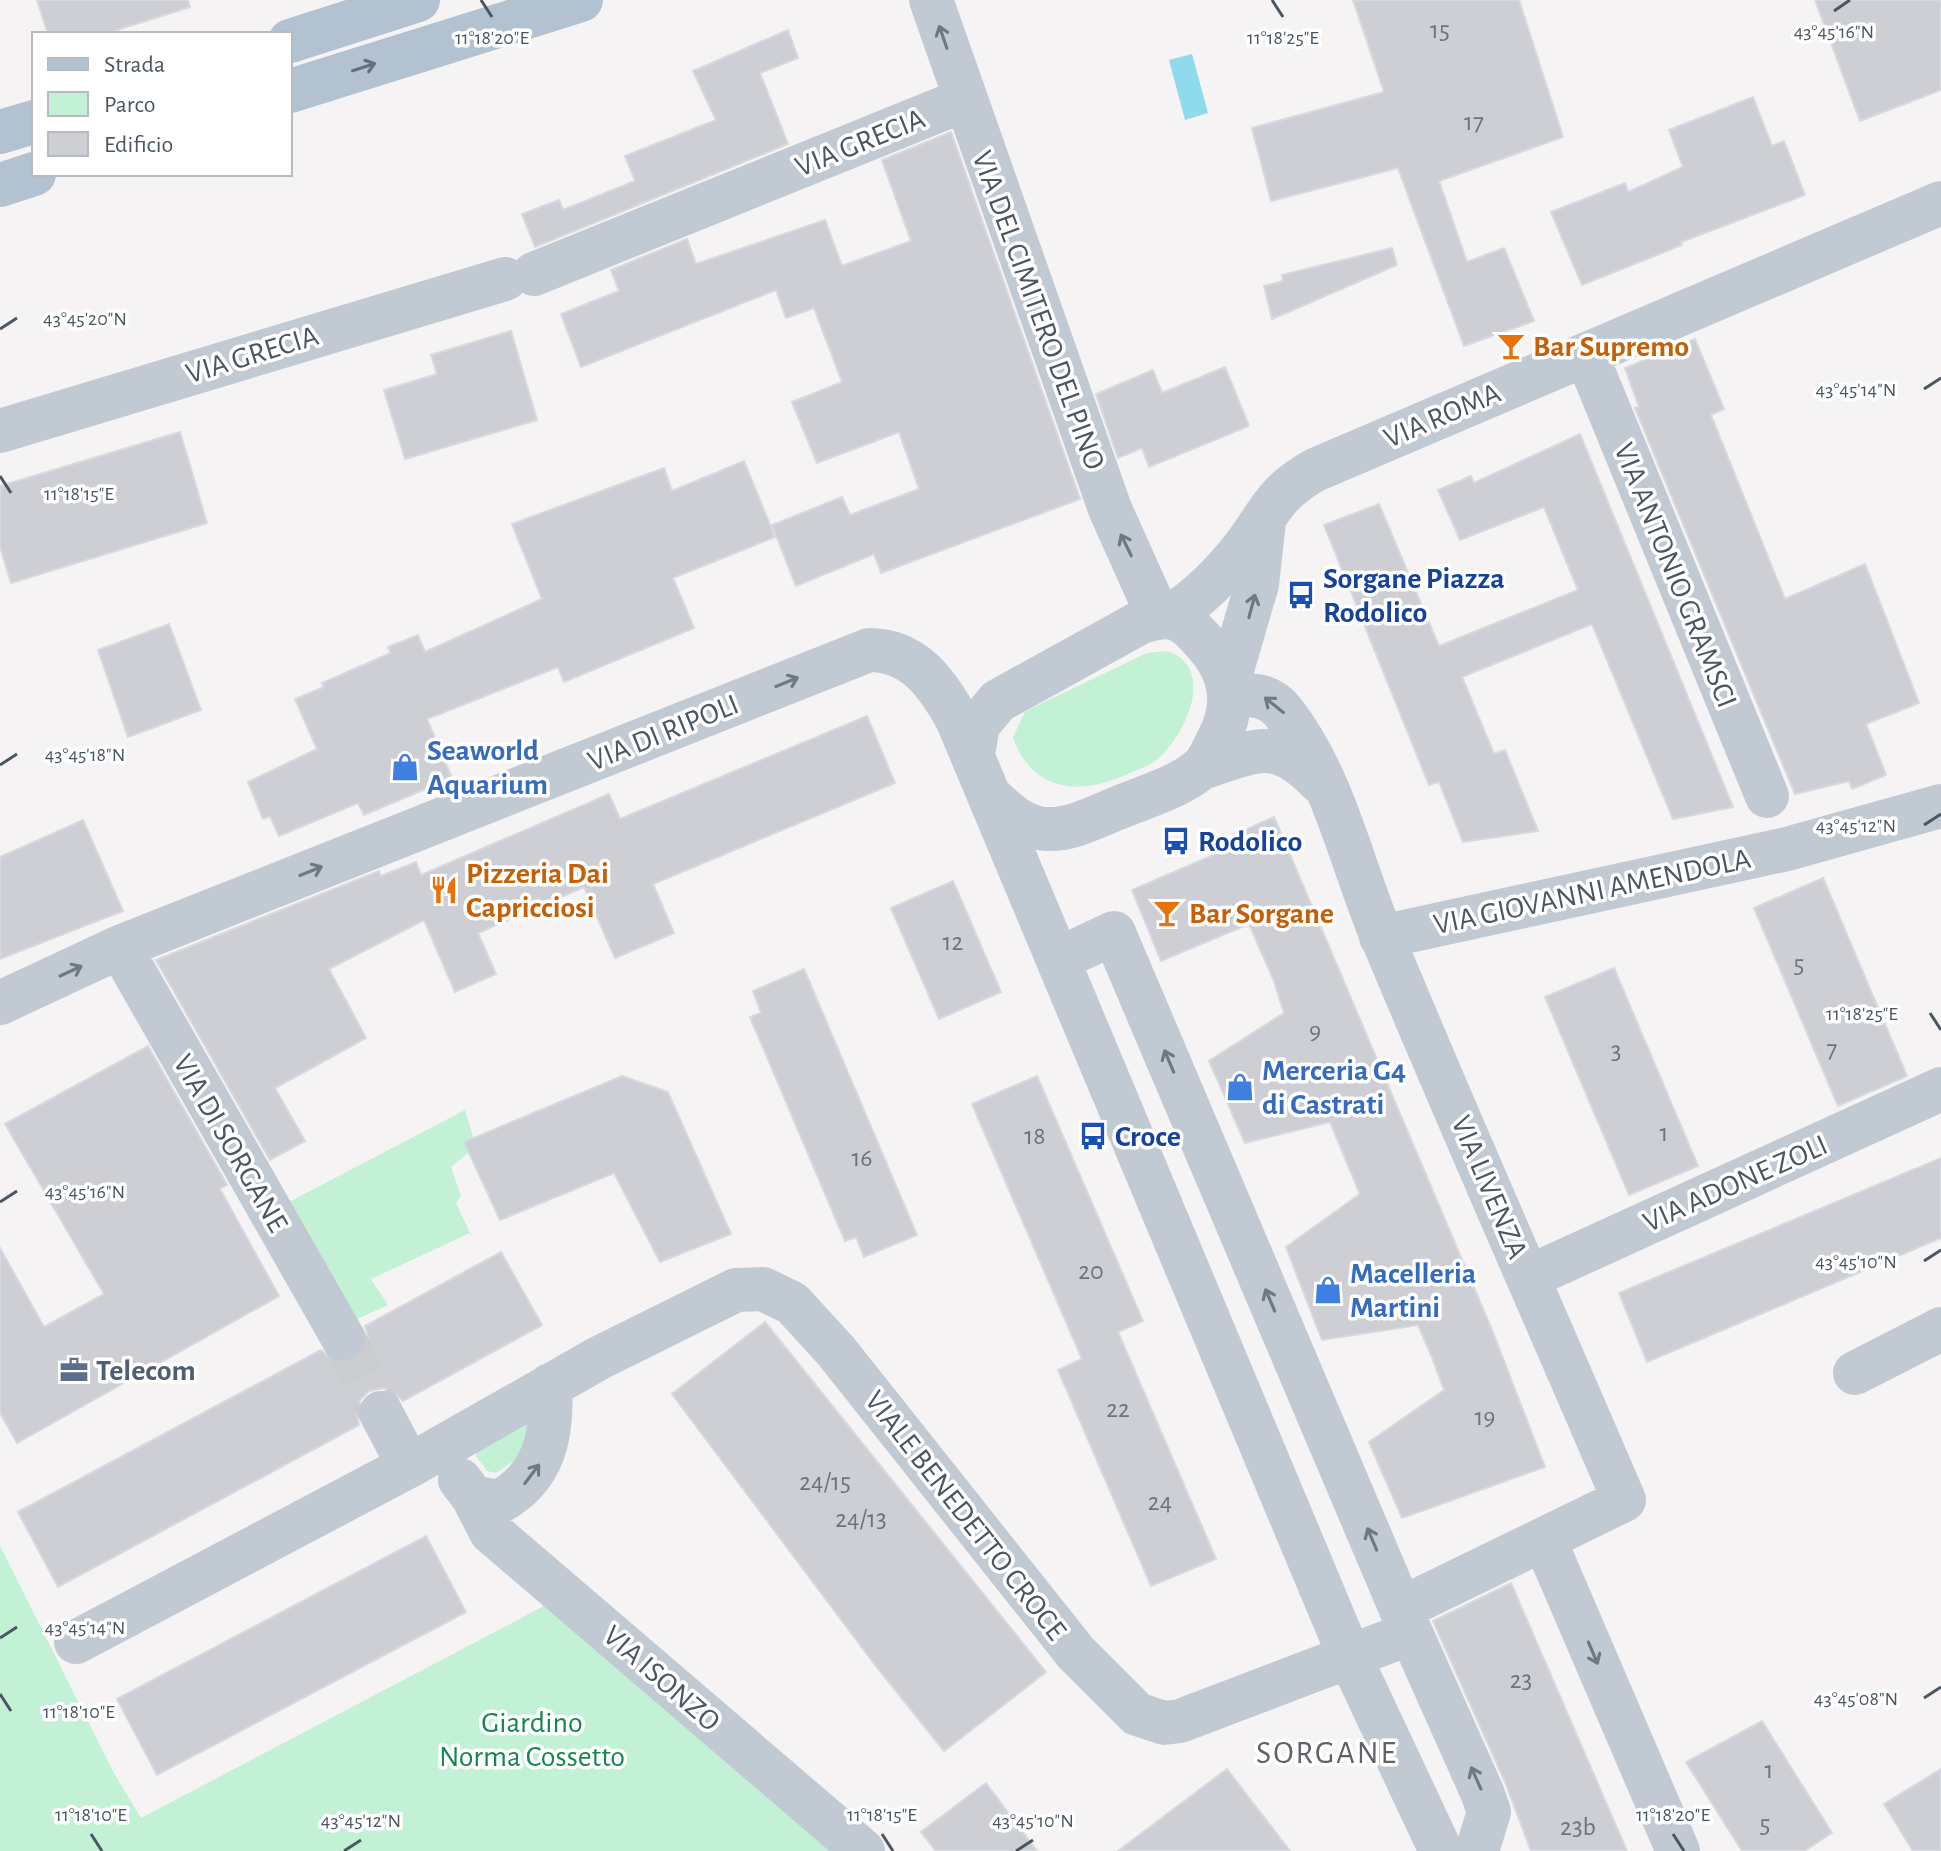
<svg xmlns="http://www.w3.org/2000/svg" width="1941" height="1851" font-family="'Alegreya Sans',sans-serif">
	<rect width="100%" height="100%" fill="#f5f3f3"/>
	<path fill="#c3f1d5" d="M 1167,651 C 1216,667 1187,732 1160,757 C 1152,765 1138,769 1128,774 C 1079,796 1032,792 1013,737 L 1025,712 L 1034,707 L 1147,653 Z
		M 465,1110 L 476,1146 L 451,1167 L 461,1196 L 456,1203 L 470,1233 L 371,1279 L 388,1305 L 353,1321 L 289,1202 Z
		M 528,1415 L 535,1425 L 517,1459 L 496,1473 L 487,1471 L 476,1456 L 478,1443 Z
		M 0,1546 L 114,1773 L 141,1818 L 546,1605 L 835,1851 L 0,1851 Z"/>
	<path fill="#90daee" d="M 1192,54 L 1208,113 L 1185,120 L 1169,60 Z"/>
	<path fill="#cdcfd5" stroke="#d7d9de" stroke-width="2" d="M 37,0 L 188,0 L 190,7 L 104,34 L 48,34 Z
		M 1353,0 L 1519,0 L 1563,137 L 1439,181 L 1467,262 L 1504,248 L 1534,321 L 1464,346 L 1398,168 L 1271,201 L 1252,128 L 1384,92 Z
		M 1815,0 L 1941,0 L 1941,90 L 1860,121 Z
		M 788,30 L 798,58 L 760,73 L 788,144 L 535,247 L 522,214 L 559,200 L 563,210 L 635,181 L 625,156 L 716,120 L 693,71 Z
		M 1753,97 L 1772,146 L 1784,141 L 1805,195 L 1681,242 L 1682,245 L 1582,285 L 1551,212 L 1625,183 L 1628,192 L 1683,167 L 1669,130 Z
		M 951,132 L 1080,499 L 881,573 L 874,554 L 796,586 L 772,525 L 842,497 L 850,515 L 919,489 L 899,432 L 817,463 L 792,402 L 842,382 L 814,308 L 786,318 L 776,290 L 581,367 L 561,314 L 619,291 L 611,270 L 687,239 L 696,264 L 825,220 L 842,266 L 911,241 L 882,160 Z
		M 1392,248 L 1397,265 L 1272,319 L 1264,286 L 1283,281 L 1282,275 Z
		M 511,331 L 537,420 L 405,459 L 384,390 L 437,374 L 431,355 Z
		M 1695,339 L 1724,409 L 1711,415 L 1785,599 L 1865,564 L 1919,703 L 1866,724 L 1886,775 L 1852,789 L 1849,781 L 1795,794 L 1635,408 L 1639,407 L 1625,368 Z
		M 1225,367 L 1249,426 L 1149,467 L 1142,448 L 1118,458 L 1096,394 L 1153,370 L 1162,393 Z
		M 180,432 L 207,523 L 11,583 L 0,547 L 0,486 Z
		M 1580,434 L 1733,807 L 1673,819 L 1592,624 L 1462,677 L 1494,754 L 1505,750 L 1538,831 L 1463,842 L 1439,782 L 1429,785 L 1324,525 L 1379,504 L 1439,646 L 1578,590 L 1544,507 L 1460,540 L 1438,490 L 1471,476 L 1474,483 Z
		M 744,461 L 775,537 L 673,578 L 694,628 L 564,682 L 558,667 L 427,719 L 452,778 L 364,815 L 358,803 L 279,836 L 270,816 L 263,819 L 248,782 L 317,749 L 295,699 L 324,687 L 322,683 L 391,653 L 388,647 L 418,635 L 425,652 L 542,599 L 512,524 L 664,468 L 672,491 Z
		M 169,624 L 201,710 L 128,737 L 98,650 Z
		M 867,716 L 895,783 L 653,884 L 674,933 L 615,958 L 584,887 L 478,933 L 496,974 L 455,992 L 424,920 L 329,969 L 366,1038 L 275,1088 L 305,1141 L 270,1160 L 156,960 L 379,871 L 381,876 L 416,862 L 421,875 L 609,794 L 620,819 Z
		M 1274,817 L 1492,1330 L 1545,1467 L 1402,1518 L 1369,1442 L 1444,1390 L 1431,1355 L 1418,1325 L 1322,1340 L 1286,1247 L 1360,1194 L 1330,1122 L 1245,1143 L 1209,1061 L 1284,1013 L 1274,981 L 1249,924 L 1161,961 L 1132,890 L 1218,853 L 1214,844 Z
		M 83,820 L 123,911 L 0,959 L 0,857 Z
		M 1823,878 L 1907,1076 L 1838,1106 L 1754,908 Z
		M 953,881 L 1001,992 L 939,1019 L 891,908 Z
		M 1614,968 L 1698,1166 L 1629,1195 L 1545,997 Z
		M 804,969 L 917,1235 L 864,1257 L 856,1237 L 845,1241 L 750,1017 L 761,1013 L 753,991 Z
		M 148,1046 L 227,1185 L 220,1189 L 279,1296 L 17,1443 L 0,1413 L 0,1248 L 44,1327 L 104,1294 L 5,1124 Z
		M 622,1076 L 668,1092 L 731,1234 L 660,1262 L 614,1173 L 500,1220 L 464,1142 Z
		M 1037,1076 L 1143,1321 L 1118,1332 L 1216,1559 L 1151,1586 L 1058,1370 L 1082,1359 L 972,1104 Z
		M 1941,1158 L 1941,1238 L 1647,1362 L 1619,1293 Z
		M 501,1252 L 542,1325 L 403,1401 L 394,1392 L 383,1388 L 369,1391 L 360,1400 L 356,1411 L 359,1425 L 58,1587 L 18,1512 L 321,1350 L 331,1360 L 342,1363 L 355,1360 L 365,1350 L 368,1337 L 365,1326 Z
		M 765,1322 L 1046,1672 L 944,1751 L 875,1665 L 672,1394 Z
		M 426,1536 L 466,1612 L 157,1775 L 117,1699 Z
		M 1511,1583 L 1627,1851 L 1531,1851 L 1505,1782 L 1433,1621 Z
		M 1762,1721 L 1832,1833 L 1804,1851 L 1742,1851 L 1686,1762 Z
		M 1227,1769 L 1290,1851 L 1118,1851 Z
		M 1941,1769 L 1941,1851 L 1913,1851 L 1884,1804 Z
		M 986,1783 L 1037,1851 L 936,1851 L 921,1832 Z"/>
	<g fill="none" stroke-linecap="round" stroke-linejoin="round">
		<path stroke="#caccce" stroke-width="44" stroke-dasharray="44 22" stroke-linecap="butt" d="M 343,1338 L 381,1413"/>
		<path stroke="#c1cad2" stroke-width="44" d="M 931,0 L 1110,509 L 1158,616
			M 534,274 L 964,100
			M 1586,354 L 1767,796
			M 0,431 L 505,279
			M 1171,616 C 1200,597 1223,574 1244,547 C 1271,511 1273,494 1315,470 L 1941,203
			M 1229,680 L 1257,584 L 1264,521
			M 1231,694 C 1253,695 1270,694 1284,713 C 1335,779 1351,864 1383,939 C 1461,1127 1544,1313 1624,1500 L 1544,1539 L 1678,1851
			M 973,754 L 978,725 L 998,701 L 1141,622 C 1173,612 1182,617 1204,642 C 1232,672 1237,706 1217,742 C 1213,750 1208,762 1201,768 C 1180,787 1144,797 1118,808 C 1097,816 1072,830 1048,829 C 1025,829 1006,812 991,797
			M 1201,768 C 1258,750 1275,736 1320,782
			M 1381,937 L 1787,849 L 1941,806
			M 120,947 L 343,1338
			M 1059,959 L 1114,933 L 1411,1633 L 1482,1792 L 1489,1812 L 1477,1851
			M 0,1003 L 120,947 L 869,650 C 914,650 937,683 957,719 L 1349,1655 L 1441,1851
			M 1529,1277 L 1941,1089
			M 1855,1373 L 1941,1329
			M 381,1413 L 409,1466
			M 460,1480 L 473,1497 L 499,1502 C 545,1477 553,1434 550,1385
			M 473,1497 L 491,1532 L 863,1851
			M 1402,1608 L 1544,1539
			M 76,1642 L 409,1466 L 599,1358 L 736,1290 L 763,1289 L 792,1303 L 836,1351 L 1076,1653 L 1137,1714 L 1164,1723 L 1180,1721 L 1411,1633"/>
		<path stroke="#b3c2d1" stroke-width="44" d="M 290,41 L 418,0
			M 290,91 L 581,0
			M 0,132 L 34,122
			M 0,185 L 34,174"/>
	</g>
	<defs><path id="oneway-shaft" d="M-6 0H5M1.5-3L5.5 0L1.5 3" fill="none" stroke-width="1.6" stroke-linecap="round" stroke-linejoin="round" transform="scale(2)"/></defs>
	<g stroke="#6e7983">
		<use href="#oneway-shaft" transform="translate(943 37) rotate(-109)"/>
		<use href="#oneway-shaft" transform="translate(1126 545) rotate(-116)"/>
		<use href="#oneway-shaft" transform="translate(1252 606) rotate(-75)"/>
		<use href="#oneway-shaft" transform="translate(787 682) rotate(-22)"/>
		<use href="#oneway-shaft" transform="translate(1274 705) rotate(-141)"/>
		<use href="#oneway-shaft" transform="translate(311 871) rotate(-22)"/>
		<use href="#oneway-shaft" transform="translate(71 971) rotate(-25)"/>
		<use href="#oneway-shaft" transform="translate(1169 1061) rotate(-113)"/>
		<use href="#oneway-shaft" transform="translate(1270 1300) rotate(-113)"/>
		<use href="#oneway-shaft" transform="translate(532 1474) rotate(-53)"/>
		<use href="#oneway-shaft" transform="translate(1372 1539) rotate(-113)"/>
		<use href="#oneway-shaft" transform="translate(1593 1653) rotate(67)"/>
		<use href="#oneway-shaft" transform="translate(1476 1778) rotate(-114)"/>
	</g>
	<use stroke="#64717d" href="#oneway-shaft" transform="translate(364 67) rotate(-18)"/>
	<path fill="none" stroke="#4a5661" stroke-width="3" d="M 481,0 L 492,17M 1272,0 L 1283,17M 1834,11 L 1850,0M 0,329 L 17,318M 1924,389 L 1941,378M 0,476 L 11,493M 0,765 L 17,754M 1924,825 L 1941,814M 1930,1013 L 1941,1030M 0,1202 L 17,1191M 1924,1261 L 1941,1250M 0,1638 L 17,1627M 0,1694 L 11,1711M 1924,1698 L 1941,1687M 91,1834 L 102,1851M 882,1834 L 893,1851M 1673,1834 L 1684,1851M 344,1851 L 361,1840M 1016,1851 L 1033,1840"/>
	<defs>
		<symbol id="bar-bare" viewBox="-9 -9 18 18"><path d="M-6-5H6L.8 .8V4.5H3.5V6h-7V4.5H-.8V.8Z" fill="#e8710a" stroke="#fff" stroke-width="2.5" paint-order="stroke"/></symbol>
		<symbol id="bus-bare" viewBox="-9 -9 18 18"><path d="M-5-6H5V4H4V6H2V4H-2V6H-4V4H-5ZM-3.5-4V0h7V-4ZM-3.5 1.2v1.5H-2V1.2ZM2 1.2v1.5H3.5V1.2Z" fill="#1a4fb4" stroke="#fff" stroke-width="2.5" paint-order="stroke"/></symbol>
		<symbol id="shop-bare" viewBox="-9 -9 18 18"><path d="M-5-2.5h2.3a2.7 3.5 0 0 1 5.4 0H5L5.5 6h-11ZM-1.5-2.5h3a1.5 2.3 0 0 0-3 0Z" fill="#3f7fe0" stroke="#fff" stroke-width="2.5" paint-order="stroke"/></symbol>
		<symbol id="restaurant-bare" viewBox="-9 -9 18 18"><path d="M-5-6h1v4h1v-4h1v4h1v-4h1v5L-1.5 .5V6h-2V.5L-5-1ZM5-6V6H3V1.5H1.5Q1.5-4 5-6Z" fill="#e8710a" stroke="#fff" stroke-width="2.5" paint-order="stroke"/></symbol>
		<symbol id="office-bare" viewBox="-9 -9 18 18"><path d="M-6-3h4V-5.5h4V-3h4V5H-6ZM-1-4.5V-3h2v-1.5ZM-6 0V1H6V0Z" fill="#5c6f8a" stroke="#fff" stroke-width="2.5" paint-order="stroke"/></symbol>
	</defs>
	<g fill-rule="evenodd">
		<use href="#bar-bare" x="1491" y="326" width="40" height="40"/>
		<use href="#bus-bare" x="1281" y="575" width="40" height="40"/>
		<use href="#shop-bare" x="385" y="747" width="40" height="40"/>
		<use href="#bus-bare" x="1156" y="821" width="40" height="40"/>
		<use href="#restaurant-bare" x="424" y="870" width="40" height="40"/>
		<use href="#bar-bare" x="1147" y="893" width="40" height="40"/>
		<use href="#shop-bare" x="1220" y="1067" width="40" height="40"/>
		<use href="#bus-bare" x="1073" y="1116" width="40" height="40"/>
		<use href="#shop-bare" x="1308" y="1270" width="40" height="40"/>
		<use href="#office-bare" x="54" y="1350" width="40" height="40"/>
	</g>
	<g text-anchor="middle" stroke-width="7" stroke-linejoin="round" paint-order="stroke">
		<g font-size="26" fill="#6b747e">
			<text x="1440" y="38">15</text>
			<text x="1474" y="130">17</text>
			<text x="953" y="950">12</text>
			<text x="1799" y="972">5</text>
			<text x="1315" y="1039">9</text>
			<text x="1832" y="1057">7</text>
			<text x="1616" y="1059">3</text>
			<text x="1664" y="1141">1</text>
			<text x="1035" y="1144">18</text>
			<text x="862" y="1166">16</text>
			<text x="1091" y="1279">20</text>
			<text x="1118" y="1417">22</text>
			<text x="1485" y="1425">19</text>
			<text x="825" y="1490">24/15</text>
			<text x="1160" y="1510">24</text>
			<text x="861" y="1527">24/13</text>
			<text x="1521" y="1688">23</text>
			<text x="1769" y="1778">1</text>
			<text x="1765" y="1832">5</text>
			<text x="1578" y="1835">23b</text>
		</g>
		<g font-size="30" fill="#4a5661" stroke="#fff">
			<text transform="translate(860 142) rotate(-22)" y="10">VIA GRECIA</text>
			<text transform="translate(1039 310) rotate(70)" y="10">VIA DEL CIMITERO DEL PINO</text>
			<text transform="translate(252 354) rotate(-17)" y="10">VIA GRECIA</text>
			<text transform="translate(1442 415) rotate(-23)" y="10">VIA ROMA</text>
			<text transform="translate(1676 575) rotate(68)" y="10">VIA ANTONIO GRAMSCI</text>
			<text transform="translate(663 732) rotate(-22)" y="10">VIA DI RIPOLI</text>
			<text transform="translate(1592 891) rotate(-12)" y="10">VIA GIOVANNI AMENDOLA</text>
			<text transform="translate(231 1143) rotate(60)" y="10">VIA DI SORGANE</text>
			<text transform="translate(1735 1183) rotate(-24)" y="10">VIA ADONE ZOLI</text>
			<text transform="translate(1490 1187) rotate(67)" y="10">VIA LIVENZA</text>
			<text transform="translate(966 1515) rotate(52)" y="10">VIALE BENEDETTO CROCE</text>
			<text transform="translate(662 1678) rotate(41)" y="10">VIA ISONZO</text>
		</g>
		<g font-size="30" font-weight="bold" fill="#c56008" stroke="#fff" text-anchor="start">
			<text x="1533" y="356">Bar Supremo</text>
			<text x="466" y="883">Pizzeria Dai<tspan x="466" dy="34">Capricciosi</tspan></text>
			<text x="1189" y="923">Bar Sorgane</text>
		</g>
		<g font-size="30" font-weight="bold" fill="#164399" stroke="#fff" text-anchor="start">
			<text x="1323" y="588">Sorgane Piazza<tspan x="1323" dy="34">Rodolico</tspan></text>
			<text x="1198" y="851">Rodolico</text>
			<text x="1115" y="1146">Croce</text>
		</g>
		<g font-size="30" font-weight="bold" fill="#366cbe" stroke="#fff" text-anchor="start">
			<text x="427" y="760">Seaworld<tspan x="427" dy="34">Aquarium</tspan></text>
			<text x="1262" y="1080">Merceria G4<tspan x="1262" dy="34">di Castrati</tspan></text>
			<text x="1350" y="1283">Macelleria<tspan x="1350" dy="34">Martini</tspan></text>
		</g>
		<g font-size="30" font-weight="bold" fill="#4e5e75" stroke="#fff" text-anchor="start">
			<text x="96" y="1380">Telecom</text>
		</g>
		<g font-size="30" fill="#17864f" stroke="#fff">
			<text x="532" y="1732">Giardino<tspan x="532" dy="34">Norma Cossetto</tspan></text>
		</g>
		<g font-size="32" letter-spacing="2" fill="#5f6368" stroke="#fff">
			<text x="1327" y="1763">SORGANE</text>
		</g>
	</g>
	<g font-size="20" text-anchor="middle" fill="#4a5661" stroke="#fff" stroke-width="7" stroke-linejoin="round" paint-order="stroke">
		<text x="1834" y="38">43°45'16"N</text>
		<text x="492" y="44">11°18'20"E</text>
		<text x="1283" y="44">11°18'25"E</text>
		<text x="85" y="325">43°45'20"N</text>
		<text x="1856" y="396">43°45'14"N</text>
		<text x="79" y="500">11°18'15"E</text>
		<text x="85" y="761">43°45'18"N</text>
		<text x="1856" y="832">43°45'12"N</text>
		<text x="1862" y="1020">11°18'25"E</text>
		<text x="85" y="1198">43°45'16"N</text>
		<text x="1856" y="1268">43°45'10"N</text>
		<text x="85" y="1634">43°45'14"N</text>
		<text x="1856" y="1705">43°45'08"N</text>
		<text x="79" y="1718">11°18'10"E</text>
		<text x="91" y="1821">11°18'10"E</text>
		<text x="882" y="1821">11°18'15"E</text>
		<text x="1673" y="1821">11°18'20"E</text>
		<text x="361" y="1827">43°45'12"N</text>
		<text x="1033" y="1827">43°45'10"N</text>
	</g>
	<rect x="32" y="32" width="260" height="144" fill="#ffffff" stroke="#b7bbc0" stroke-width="2"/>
	<rect x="48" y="58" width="40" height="12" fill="#b3c2d1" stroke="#b7bbc0" stroke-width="2"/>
	<text x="104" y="72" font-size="24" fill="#4a5661">Strada</text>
	<rect x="48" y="92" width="40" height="24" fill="#c3f1d5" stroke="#b7bbc0" stroke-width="2"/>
	<text x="104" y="112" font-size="24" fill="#4a5661">Parco</text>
	<rect x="48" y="132" width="40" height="24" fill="#cdcfd5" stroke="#b7bbc0" stroke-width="2"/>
	<text x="104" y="152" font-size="24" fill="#4a5661">Edificio</text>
</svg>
